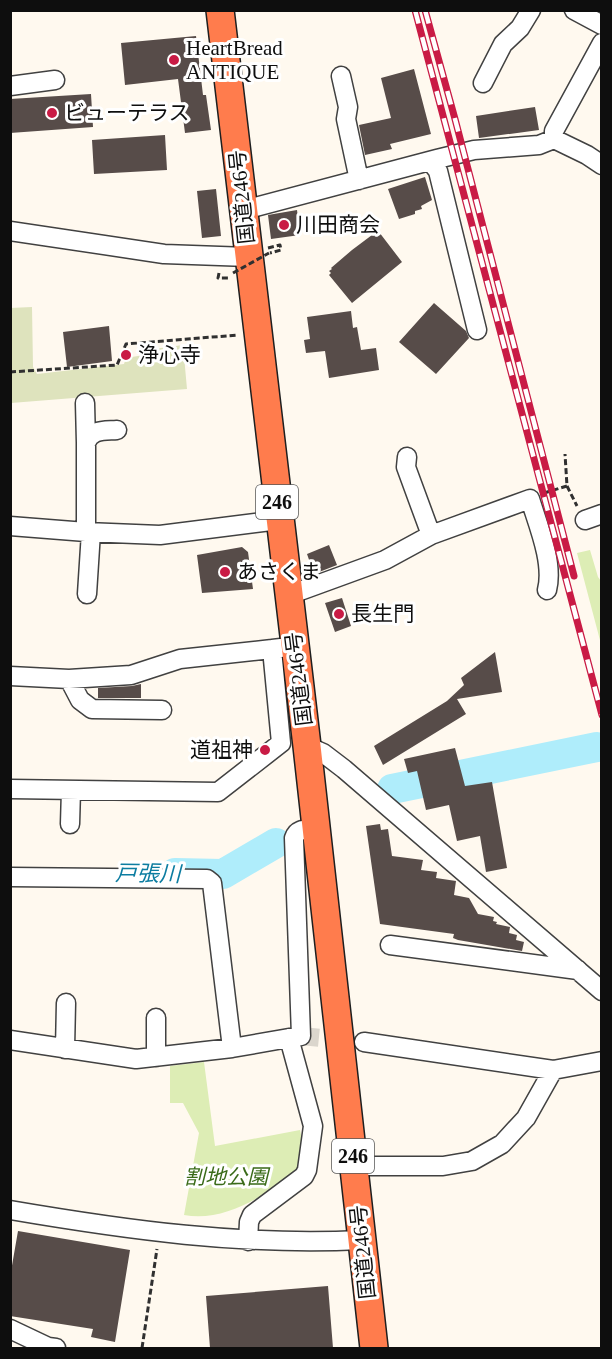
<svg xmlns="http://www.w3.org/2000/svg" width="612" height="1359" font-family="'Times New Roman','Noto Sans JP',serif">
	<rect width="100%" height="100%" fill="#fff9ef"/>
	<path fill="#ddedb5" d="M 590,550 L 598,577 L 601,581 L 601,644 L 577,553 Z
		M 204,1062 L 215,1146 L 300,1130 L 303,1144 L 299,1171 C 267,1193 226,1223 184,1215 L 199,1133 L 183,1103 L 170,1103 L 170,1066 Z"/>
	<path fill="#dee3bd" d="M 32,307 L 33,367 L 37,374 L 124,364 L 126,358 L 144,355 L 146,350 L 183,345 L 187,389 L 11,403 L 10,308 Z"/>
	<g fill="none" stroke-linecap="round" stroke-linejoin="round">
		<path stroke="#afedfb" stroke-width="30" d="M 392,789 L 597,747
			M 175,873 L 223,874 L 276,843"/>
	</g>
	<path fill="#574c49" d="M 196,36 L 203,95 L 206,95 L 211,130 L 185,133 L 178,79 L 125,85 L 121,43 Z
		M 414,69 L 431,134 L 390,144 L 392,149 L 365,155 L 359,125 L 391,118 L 381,78 Z
		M 91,94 L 93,127 L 10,133 L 10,99 Z
		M 535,107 L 539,130 L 479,138 L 476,116 Z
		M 165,135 L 167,170 L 94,174 L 92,140 Z
		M 425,177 L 432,200 L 421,206 L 422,209 L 415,211 L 415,214 L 399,219 L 388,189 Z
		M 216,189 L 221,236 L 202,238 L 197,191 Z
		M 297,210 L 300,235 L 271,239 L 268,215 Z
		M 379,232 L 402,262 L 352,303 L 329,275 L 331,273 L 329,271 L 332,269 L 331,268 L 352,250 L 372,235 L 373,236 Z
		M 434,303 L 466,331 L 469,338 L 436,374 L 399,342 Z
		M 351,311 L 353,328 L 357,327 L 361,350 L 376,348 L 379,370 L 329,378 L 325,351 L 306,353 L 304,340 L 310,339 L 307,317 Z
		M 109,326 L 112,361 L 67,367 L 63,332 Z
		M 329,545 L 337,565 L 314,574 L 307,554 Z
		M 242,547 L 248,552 L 253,589 L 202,593 L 197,555 Z
		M 342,598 L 351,626 L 335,632 L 325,603 Z
		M 495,652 L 502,692 L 457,699 L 466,714 L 383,765 L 374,746 L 447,701 L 464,685 L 461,678 Z
		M 141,684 L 141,698 L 98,698 L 98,688 L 132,686 Z
		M 455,748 L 465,786 L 492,782 L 507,868 L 486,872 L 480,836 L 457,841 L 449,805 L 426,810 L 417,771 L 408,773 L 404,759 Z
		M 380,824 L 381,830 L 388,829 L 392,856 L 423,860 L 421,870 L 437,872 L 436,878 L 456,881 L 454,895 L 469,898 L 478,914 L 494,917 L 493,921 L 497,922 L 496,924 L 510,927 L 509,933 L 517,935 L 516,940 L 524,942 L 522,951 L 458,940 L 453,938 L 454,934 L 380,924 L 366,826 Z
		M 18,1231 L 130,1250 L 115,1342 L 91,1337 L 93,1329 L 10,1316 L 10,1277 Z
		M 328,1286 L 333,1348 L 210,1348 L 206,1296 Z"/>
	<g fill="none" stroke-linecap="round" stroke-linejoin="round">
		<path stroke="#dbd6cd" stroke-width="18" stroke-dasharray="18 9" stroke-linecap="butt" d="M 301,1036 L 351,1041"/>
		<defs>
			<path id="minor" d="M 574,10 L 602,25
				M 341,76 L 348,107 L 346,119 L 359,180
				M 483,83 L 503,44 L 520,28 L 531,10
				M 10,86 L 55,80
				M 554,139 L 554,131 L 602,43
				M 430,161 L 438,171 L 477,330
				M 244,210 L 437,159 L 474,150 L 539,145 L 554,139 L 587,155 L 602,165
				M 10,231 L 164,254 L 248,257
				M 85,403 L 86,443
				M 407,457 L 406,467 L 431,535
				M 585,520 L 602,514
				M 10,526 L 86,532 L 160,535 L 279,520
				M 86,532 L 86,443 C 91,429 104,431 117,430
				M 87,594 L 91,532
				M 289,595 L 385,560 L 431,535 L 530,499 C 538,525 554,563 547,590
				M 10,676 L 69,679 L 131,675 L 180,659 L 281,648
				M 69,679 L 80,700 L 92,709 L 162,710
				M 307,746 L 323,753 L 344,769 L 602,991
				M 10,789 L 218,792 L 281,743 L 272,649
				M 70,824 L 71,790
				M 10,877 L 207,879 L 212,883 L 232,1048
				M 390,945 L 578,970
				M 289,1038 L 301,1036 L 294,838 C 297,828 306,830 316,829
				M 10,1040 L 136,1059 L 232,1048 L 289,1038 L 313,1126 L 307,1170 L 304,1176 L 252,1215 L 249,1222 L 248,1241
				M 364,1042 L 553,1070 L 602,1061
				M 65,1049 L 66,1003
				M 156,1057 L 156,1018
				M 354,1166 L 443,1166 L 472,1161 L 502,1144 L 526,1118 L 553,1070
				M 10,1210 C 127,1230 243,1246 361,1240
				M 10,1329 L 48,1347 L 56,1348"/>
			<path id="highway" d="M 220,10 L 307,746 L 374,1348"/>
		</defs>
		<use href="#minor" stroke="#414141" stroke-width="21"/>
		<use href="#highway" stroke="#1f1f1f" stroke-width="30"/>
		<path stroke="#303030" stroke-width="3" stroke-dasharray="6 3" stroke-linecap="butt" d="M 268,248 L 280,245 L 281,250 L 270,253
			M 219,273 L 218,278 L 230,278
			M 10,372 L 117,365 L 126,344 L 238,335
			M 567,486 L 577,506
			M 544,493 L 567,486 L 565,454
			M 142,1348 L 157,1249"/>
		<use href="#minor" stroke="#fff" stroke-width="18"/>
		<use href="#highway" stroke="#ff7c4d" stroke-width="27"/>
		<defs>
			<path id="rail" d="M 415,10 L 602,715
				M 425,10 L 455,119 L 574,576"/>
		</defs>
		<use href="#rail" stroke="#c91b45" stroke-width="7"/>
		<use href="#rail" stroke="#fff" stroke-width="4.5" stroke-dasharray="14" stroke-linecap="butt"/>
		<path stroke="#303030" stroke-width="3" stroke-dasharray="6 3" stroke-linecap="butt" d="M 233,273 L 269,253"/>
	</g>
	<g fill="#c91b45" stroke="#fff" stroke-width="2">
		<circle cx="174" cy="60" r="6"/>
		<circle cx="52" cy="113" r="6"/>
		<circle cx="284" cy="225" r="6"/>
		<circle cx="126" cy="355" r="6"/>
		<circle cx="225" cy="572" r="6"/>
		<circle cx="339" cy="614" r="6"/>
		<circle cx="265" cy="750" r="6"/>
	</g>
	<g text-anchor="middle" stroke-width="6" stroke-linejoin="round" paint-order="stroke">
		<g fill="#fff" stroke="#565656" stroke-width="1.5">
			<rect x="256" y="485" width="42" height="34" rx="4.5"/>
			<rect x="332" y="1139" width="42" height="34" rx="4.5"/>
		</g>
		<g font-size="20" font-weight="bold" fill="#0e0e0e">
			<text x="277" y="509">246</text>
			<text x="353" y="1163">246</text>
		</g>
		<g font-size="21" fill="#0e0e0e" stroke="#fff" text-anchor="start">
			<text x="186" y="55">HeartBread<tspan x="186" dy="24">ANTIQUE</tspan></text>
			<text x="64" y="120">ビューテラス</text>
			<text x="296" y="232">川田商会</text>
			<text x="138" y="362">浄心寺</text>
			<text x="237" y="579">あさくま</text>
			<text x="351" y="621">長生門</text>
			<text x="253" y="757" text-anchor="end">道祖神</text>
		</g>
		<g font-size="21" fill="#0e0e0e" stroke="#fff">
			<text transform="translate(242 197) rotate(-96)" y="7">国道246号</text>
			<text transform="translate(299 679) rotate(-97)" y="7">国道246号</text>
			<text transform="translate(363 1252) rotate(-96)" y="7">国道246号</text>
		</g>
		<g font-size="21" font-style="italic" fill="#3a6b19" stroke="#fff">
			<text x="226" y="1184">割地公園</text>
		</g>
		<g font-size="22" font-style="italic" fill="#0d7da1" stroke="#fff">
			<text transform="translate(148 873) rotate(1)" y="8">戸張川</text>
		</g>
	</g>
	<rect width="612" height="1359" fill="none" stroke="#0e0e0e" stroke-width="24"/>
</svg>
